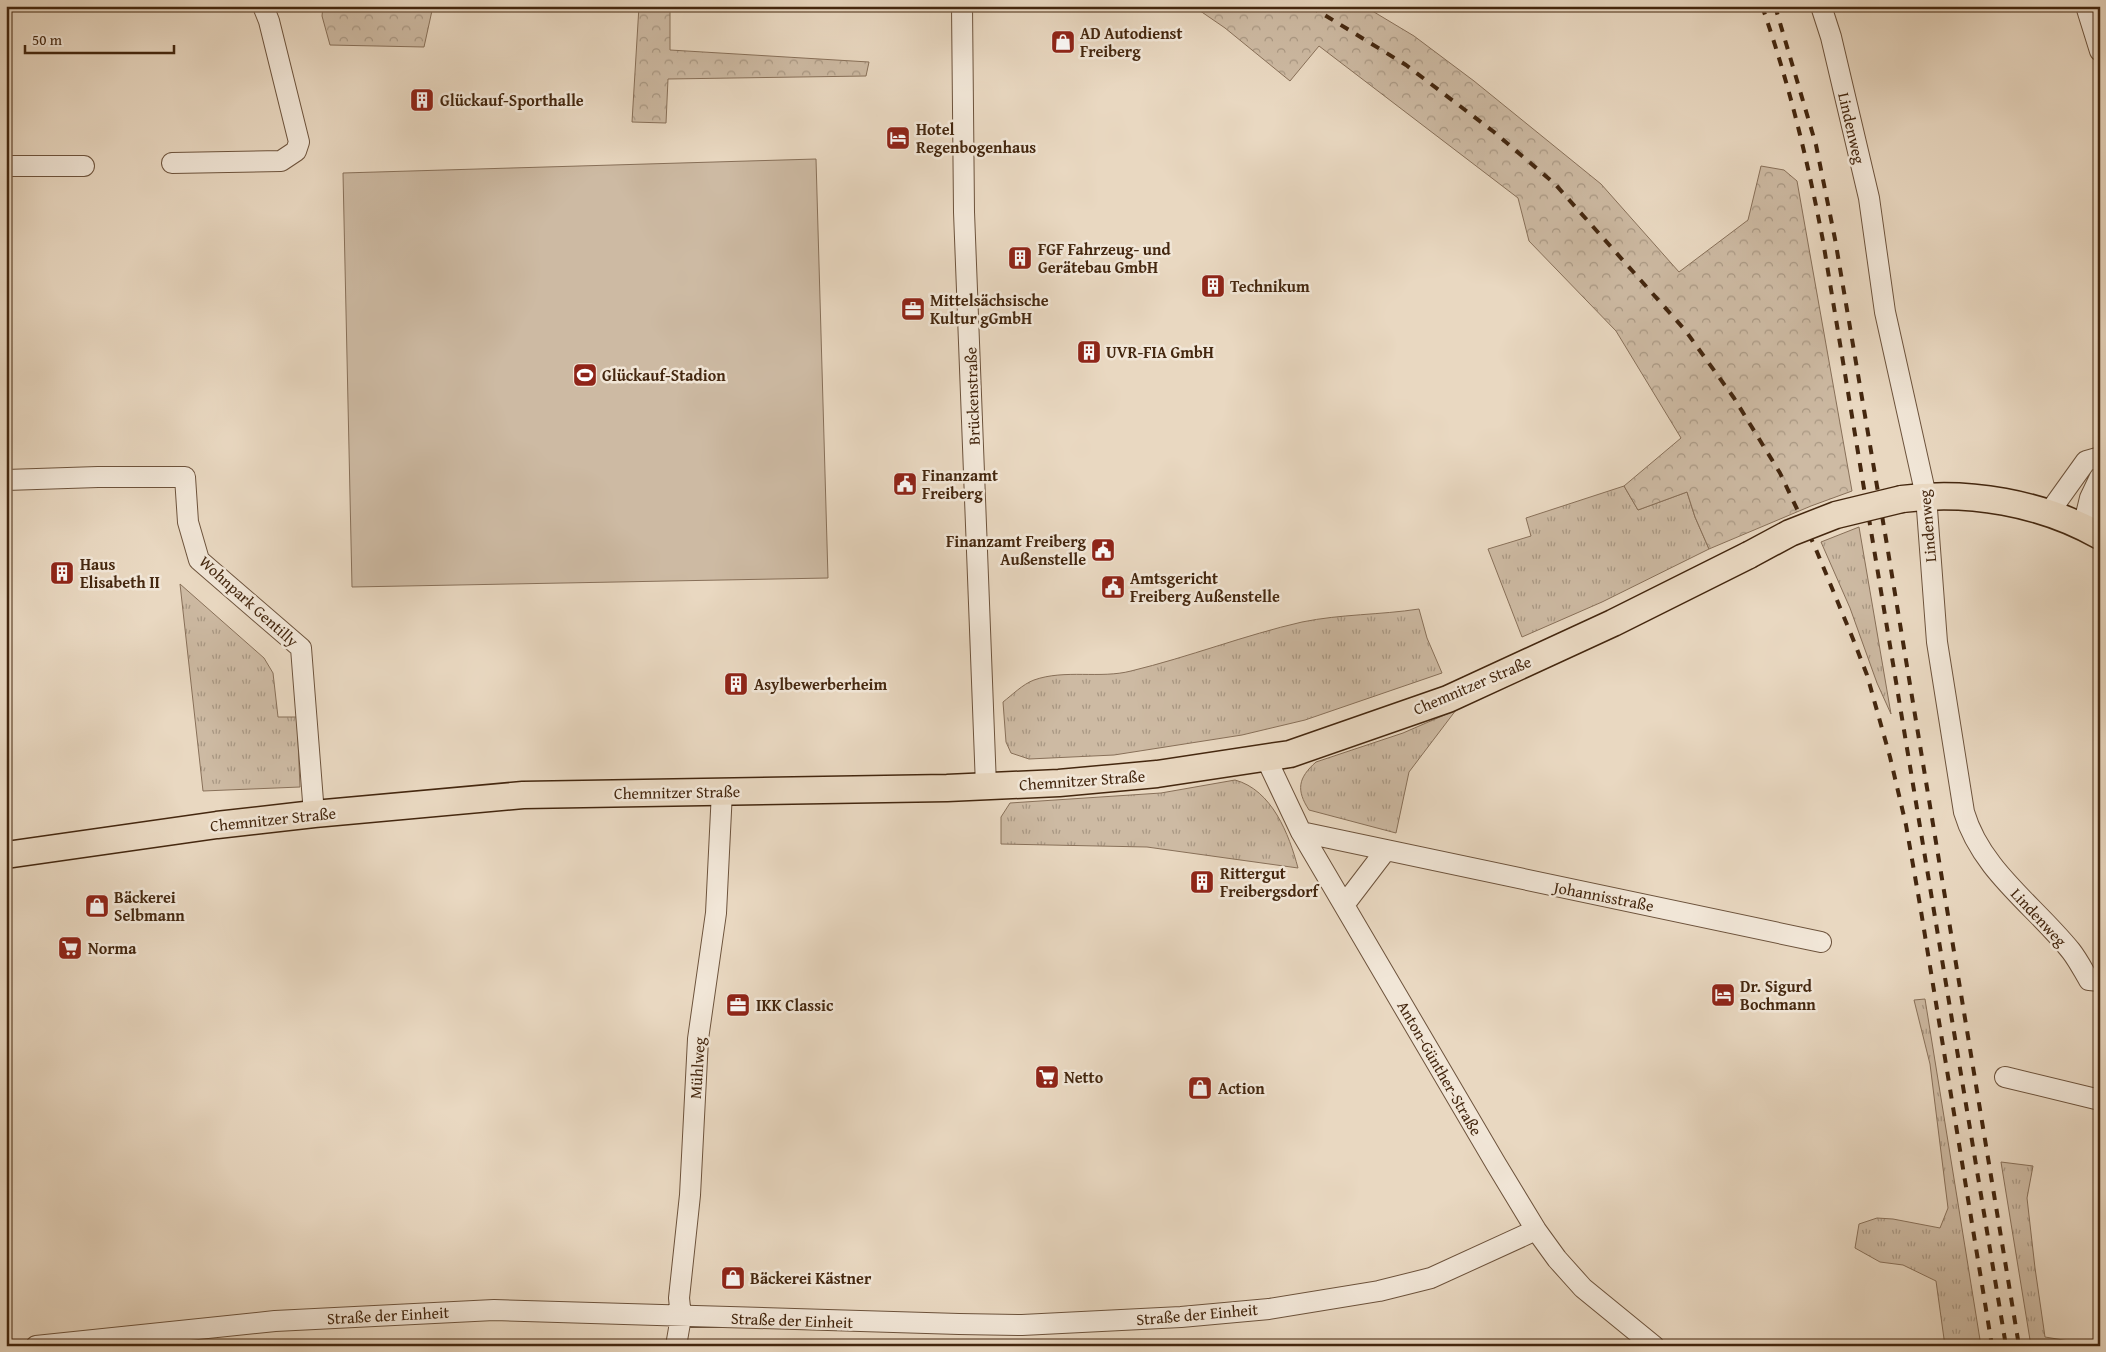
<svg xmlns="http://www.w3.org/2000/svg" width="2106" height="1352" font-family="'Gentium Book Plus',serif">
	<defs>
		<pattern id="grass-tufts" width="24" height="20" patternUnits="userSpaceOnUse" patternTransform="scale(1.25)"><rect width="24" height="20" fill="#cdbaa3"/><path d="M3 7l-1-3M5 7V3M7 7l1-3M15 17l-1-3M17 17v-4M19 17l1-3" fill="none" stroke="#a89783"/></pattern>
		<pattern id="forest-crowns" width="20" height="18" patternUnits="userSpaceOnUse" patternTransform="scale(1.25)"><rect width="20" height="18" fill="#cdbaa3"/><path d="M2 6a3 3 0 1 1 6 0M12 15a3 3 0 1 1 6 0" fill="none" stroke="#a89783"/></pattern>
	</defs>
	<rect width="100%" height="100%" fill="#e9d8c1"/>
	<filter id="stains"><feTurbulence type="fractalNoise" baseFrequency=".004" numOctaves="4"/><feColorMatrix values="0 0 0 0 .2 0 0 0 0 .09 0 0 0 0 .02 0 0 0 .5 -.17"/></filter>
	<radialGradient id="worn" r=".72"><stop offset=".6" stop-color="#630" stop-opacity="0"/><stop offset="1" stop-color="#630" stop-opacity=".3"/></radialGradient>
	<path fill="url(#grass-tufts)" stroke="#887059" d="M 1624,486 L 1638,510 L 1687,492 L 1695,517 L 1709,549 L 1602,602 L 1522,637 L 1488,549 L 1531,536 L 1526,518 Z
		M 1859,527 L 1891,714 L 1877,683 L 1850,608 L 1821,542 Z
		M 180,584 L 264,658 L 273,673 L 278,717 L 297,717 L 300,787 L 203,791 Z
		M 1419,609 L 1427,638 L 1442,673 L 1305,720 L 1242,735 L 1114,755 L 1029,759 L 1011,753 L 1006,742 L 1003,702 C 1012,695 1023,684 1034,680 C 1065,669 1100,679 1131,671 C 1189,657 1245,635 1302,622 C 1341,614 1380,615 1419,609 Z
		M 1456,710 L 1409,772 L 1396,833 L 1309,810 C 1296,790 1298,778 1316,762 L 1403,733 Z
		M 1235,780 C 1272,790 1289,834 1298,868 L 1147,847 L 1001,844 L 1001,817 L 1010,803 L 1161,793 Z
		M 1925,999 L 1981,1346 L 1945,1346 L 1936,1281 L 1903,1265 L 1880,1262 L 1855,1248 L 1859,1224 L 1877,1218 L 1893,1219 L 1940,1228 L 1948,1208 L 1930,1064 L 1914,1000 Z
		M 2001,1162 L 2033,1166 L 2027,1198 L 2035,1268 L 2045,1337 L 2087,1344 L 2086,1346 L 2031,1346 Z"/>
	<path fill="url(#forest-crowns)" stroke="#887059" d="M 323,6 L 433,6 L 424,47 L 330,45 L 322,16 Z
		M 639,6 L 670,6 L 670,50 L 869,62 L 866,76 L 668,79 L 666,123 L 632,122 Z
		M 1193,6 L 1364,6 L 1414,36 L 1474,81 L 1601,184 L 1679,272 L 1748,220 L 1761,166 L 1784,170 L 1797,181 L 1852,491 L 1811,506 L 1709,549 L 1695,517 L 1687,492 L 1638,510 L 1624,486 L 1681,438 L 1616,331 L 1529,241 L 1518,198 L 1319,46 L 1290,81 L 1225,28 Z"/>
	<path fill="#cdbaa3" stroke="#887059" d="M 816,159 L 828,578 L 352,587 L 343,173 Z"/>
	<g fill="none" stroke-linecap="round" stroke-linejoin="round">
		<defs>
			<path id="minor" d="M 962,6 L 964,212 L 986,786
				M 1821,6 L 1831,37 L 1869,198 L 1885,312 L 1926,496 L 1937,642 L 1964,812 C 1981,870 2034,905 2071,951 C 2078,960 2083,970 2089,980 L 2100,981
				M 2086,6 L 2100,51
				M 172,163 L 281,161 L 296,151 L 299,142 L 269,21 L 263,6
				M 6,166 L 84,166
				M 6,480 L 98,477 L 185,477 L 188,522 L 199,560 L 301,648 L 314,814
				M 2048,514 L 2086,461 L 2100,457
				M 2083,527 L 2090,498 L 2100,477
				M 1266,758 L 1301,832 L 1496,1164 L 1536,1230 L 1557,1259 L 1583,1288 L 1654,1346
				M 1301,832 L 1821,942
				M 1344,905 L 1386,850
				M 2005,1077 L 2100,1100
				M 36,1346 L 275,1321 L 494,1310 L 959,1324 L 1022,1325 L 1181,1317 L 1269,1309 L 1379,1291 L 1431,1278 L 1536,1230
				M 676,1346 L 681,1317 L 679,1298 L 690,1195 L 698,1039 L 716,913 L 722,791"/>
			<path id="major" d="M 1902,499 C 1968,490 2042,503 2100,536
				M 6,855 L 217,825 L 314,814 L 523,795 L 947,788 L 1059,783 L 1157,774 L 1290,754 L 1448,699 L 1613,623 L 1749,555"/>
		</defs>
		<use href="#minor" stroke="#6d533c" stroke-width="22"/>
		<use href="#major" stroke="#44270f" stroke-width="29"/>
		<use href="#minor" stroke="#f1e6d7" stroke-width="20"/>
		<use href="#major" stroke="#e9d8c1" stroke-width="26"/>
		<path stroke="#44270f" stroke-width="4" stroke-dasharray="9 9" stroke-linecap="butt" d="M 1310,6 L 1406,65 L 1494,132 L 1555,184 L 1685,330 L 1734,398 L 1780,473 L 1815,547 L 1853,639 L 1867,675 L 1890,757 L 1906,825 L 1920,905 L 1992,1346
			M 1762,6 C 1789,83 1808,162 1823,241 L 2006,1346
			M 1775,6 L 1816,145 L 1835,239 L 1887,545 L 2019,1346"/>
		<defs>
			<path id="major-bridge" d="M 1749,555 L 1790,533 L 1836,515 L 1902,499"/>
		</defs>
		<use href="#major-bridge" stroke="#44270f" stroke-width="29" stroke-linecap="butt"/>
		<use href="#major-bridge" stroke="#e9d8c1" stroke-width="26"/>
	</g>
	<defs>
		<symbol id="shop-square" viewBox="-11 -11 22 22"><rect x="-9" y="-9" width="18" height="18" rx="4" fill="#8f2418" stroke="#f1e6d7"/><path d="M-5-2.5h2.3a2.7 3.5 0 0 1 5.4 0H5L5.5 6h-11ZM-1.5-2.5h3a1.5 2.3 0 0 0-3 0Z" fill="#fff"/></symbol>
		<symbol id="building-square" viewBox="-11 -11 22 22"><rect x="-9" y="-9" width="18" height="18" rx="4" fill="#8f2418" stroke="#f1e6d7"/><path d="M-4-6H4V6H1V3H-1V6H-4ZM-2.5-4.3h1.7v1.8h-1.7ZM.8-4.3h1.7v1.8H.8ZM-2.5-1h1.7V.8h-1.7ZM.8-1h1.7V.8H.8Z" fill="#fff"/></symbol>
		<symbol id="hotel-square" viewBox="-11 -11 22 22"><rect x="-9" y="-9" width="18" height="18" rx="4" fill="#8f2418" stroke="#f1e6d7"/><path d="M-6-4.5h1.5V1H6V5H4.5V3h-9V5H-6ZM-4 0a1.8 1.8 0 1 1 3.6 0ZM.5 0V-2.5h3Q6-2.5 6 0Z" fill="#fff"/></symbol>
		<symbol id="office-square" viewBox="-11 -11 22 22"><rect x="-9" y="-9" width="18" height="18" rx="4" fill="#8f2418" stroke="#f1e6d7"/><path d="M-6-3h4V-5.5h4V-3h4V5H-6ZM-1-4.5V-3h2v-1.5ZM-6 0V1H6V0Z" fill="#fff"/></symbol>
		<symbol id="stadium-square" viewBox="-11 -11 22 22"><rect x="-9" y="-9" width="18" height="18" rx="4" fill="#8f2418" stroke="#f1e6d7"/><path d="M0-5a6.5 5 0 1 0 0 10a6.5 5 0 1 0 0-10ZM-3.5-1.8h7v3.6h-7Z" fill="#fff"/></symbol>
		<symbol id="civic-square" viewBox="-11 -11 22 22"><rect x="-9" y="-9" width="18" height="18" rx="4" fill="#8f2418" stroke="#f1e6d7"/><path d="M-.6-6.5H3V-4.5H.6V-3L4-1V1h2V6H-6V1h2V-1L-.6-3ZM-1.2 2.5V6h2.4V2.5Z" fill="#fff"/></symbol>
		<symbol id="supermarket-square" viewBox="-11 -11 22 22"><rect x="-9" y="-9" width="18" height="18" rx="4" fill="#8f2418" stroke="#f1e6d7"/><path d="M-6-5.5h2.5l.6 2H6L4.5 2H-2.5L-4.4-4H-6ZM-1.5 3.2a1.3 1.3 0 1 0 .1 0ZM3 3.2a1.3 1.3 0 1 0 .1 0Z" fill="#fff"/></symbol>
	</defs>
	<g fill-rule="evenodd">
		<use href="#shop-square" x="1049" y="28" width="28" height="28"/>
		<use href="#building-square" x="408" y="86" width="28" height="28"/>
		<use href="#hotel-square" x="884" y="124" width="28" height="28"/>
		<use href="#building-square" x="1006" y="244" width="28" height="28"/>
		<use href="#building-square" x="1199" y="272" width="28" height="28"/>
		<use href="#office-square" x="899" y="295" width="28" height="28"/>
		<use href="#building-square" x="1075" y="338" width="28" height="28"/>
		<use href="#stadium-square" x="571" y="361" width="28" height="28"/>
		<use href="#civic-square" x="891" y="470" width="28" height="28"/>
		<use href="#civic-square" x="1089" y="536" width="28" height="28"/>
		<use href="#building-square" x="48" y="559" width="28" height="28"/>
		<use href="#civic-square" x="1099" y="573" width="28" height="28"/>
		<use href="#building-square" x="722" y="670" width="28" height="28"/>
		<use href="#building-square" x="1188" y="868" width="28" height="28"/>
		<use href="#shop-square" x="83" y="892" width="28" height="28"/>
		<use href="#supermarket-square" x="56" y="934" width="28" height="28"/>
		<use href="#hotel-square" x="1709" y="981" width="28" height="28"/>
		<use href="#office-square" x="724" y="991" width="28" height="28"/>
		<use href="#supermarket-square" x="1033" y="1063" width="28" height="28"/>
		<use href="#shop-square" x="1186" y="1074" width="28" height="28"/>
		<use href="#shop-square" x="719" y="1264" width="28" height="28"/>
	</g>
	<g text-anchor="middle" stroke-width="5" stroke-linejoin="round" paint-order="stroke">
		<g font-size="16" font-weight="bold" fill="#44270f" stroke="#f1e6d7" text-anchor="start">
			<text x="1080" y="39">AD Autodienst<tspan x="1080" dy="18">Freiberg</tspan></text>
			<text x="440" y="106">Glückauf-Sporthalle</text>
			<text x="916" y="135">Hotel<tspan x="916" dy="18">Regenbogenhaus</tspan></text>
			<text x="1038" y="255">FGF Fahrzeug- und<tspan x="1038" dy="18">Gerätebau GmbH</tspan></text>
			<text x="1230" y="292">Technikum</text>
			<text x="930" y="306">Mittelsächsische<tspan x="930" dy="18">Kultur gGmbH</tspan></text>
			<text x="1106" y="358">UVR-FIA GmbH</text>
			<text x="602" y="381">Glückauf-Stadion</text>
			<text x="922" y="481">Finanzamt<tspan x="922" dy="18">Freiberg</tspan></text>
			<text x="1086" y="547" text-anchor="end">Finanzamt Freiberg<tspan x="1086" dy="18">Außenstelle</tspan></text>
			<text x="80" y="570">Haus<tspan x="80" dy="18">Elisabeth II</tspan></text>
			<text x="1130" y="584">Amtsgericht<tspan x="1130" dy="18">Freiberg Außenstelle</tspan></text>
			<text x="754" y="690">Asylbewerberheim</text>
			<text x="1220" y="879">Rittergut<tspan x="1220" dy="18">Freibergsdorf</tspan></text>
			<text x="114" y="903">Bäckerei<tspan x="114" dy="18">Selbmann</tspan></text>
			<text x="88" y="954">Norma</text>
			<text x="1740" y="992">Dr. Sigurd<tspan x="1740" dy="18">Bochmann</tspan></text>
			<text x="756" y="1011">IKK Classic</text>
			<text x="1064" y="1083">Netto</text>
			<text x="1218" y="1094">Action</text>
			<text x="750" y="1284">Bäckerei Kästner</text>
		</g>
		<g font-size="16" fill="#44270f" stroke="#f1e6d7">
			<text transform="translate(1852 128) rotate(77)" y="6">Lindenweg</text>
			<text transform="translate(972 396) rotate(-92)" y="6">Brückenstraße</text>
			<text transform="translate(1927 526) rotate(-95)" y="6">Lindenweg</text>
			<text transform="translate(249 601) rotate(42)" y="6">Wohnpark Gentilly</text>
			<text transform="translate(1472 685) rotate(-23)" y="6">Chemnitzer Straße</text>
			<text transform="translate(1082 780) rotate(-4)" y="6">Chemnitzer Straße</text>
			<text transform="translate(677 792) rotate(-1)" y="6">Chemnitzer Straße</text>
			<text transform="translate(273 819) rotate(-6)" y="6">Chemnitzer Straße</text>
			<text transform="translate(1604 896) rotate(11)" y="6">Johannisstraße</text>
			<text transform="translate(2039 917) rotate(47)" y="6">Lindenweg</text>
			<text transform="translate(697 1068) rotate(-86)" y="6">Mühlweg</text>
			<text transform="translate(1440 1068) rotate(60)" y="6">Anton-Günther-Straße</text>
			<text transform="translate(1197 1314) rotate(-5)" y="6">Straße der Einheit</text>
			<text transform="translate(388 1315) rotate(-3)" y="6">Straße der Einheit</text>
			<text transform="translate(792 1320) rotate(2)" y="6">Straße der Einheit</text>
		</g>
	</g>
	<rect width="2106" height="1352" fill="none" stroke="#e9d8c1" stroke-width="25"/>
	<rect x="8" y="8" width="2091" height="1337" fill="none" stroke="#44270f" stroke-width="2.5"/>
	<rect x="12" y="12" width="2081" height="1327" fill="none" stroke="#44270f"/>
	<path d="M25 45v8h149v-8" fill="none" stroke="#44270f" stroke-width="2.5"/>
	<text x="32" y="45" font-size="15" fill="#44270f" stroke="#f1e6d7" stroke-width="4" paint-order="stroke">50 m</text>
	<rect width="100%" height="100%" filter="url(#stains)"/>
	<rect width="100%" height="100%" fill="url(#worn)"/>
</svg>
